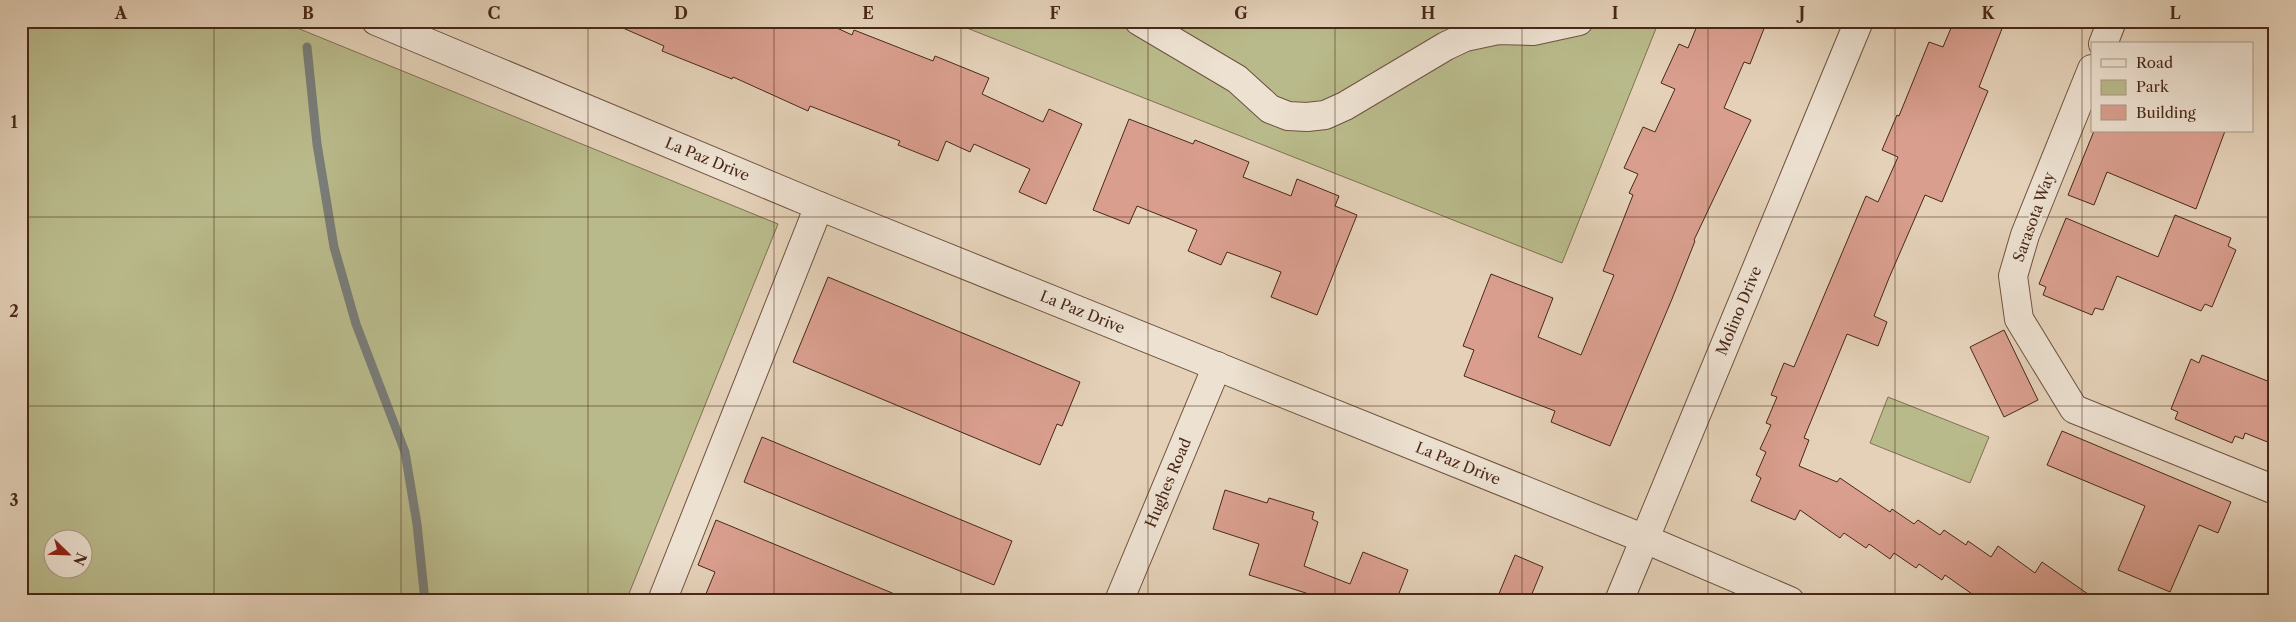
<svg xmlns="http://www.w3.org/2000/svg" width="2296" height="622" font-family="'Libre Caslon Text',serif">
	<rect width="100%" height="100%" fill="#e4d1b8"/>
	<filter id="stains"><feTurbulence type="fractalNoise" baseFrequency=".004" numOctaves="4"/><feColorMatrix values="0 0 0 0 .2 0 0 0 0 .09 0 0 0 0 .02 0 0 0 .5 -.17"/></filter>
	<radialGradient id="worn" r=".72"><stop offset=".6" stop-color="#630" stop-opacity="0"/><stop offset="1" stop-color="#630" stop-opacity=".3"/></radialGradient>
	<path fill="#b9ba8b" stroke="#817152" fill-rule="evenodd" d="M 21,21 L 280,21 L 778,224 L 626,601 L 21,601 ZM 52,540 L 82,540 L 82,570 L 52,570 Z
		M 949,21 L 1659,21 L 1562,263 Z
		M 1888,397 L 1989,437 L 1970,483 L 1870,443 Z"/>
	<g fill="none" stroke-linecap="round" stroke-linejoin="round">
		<path stroke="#797d79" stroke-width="9" d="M 307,47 L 317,144 L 334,247 L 356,324 L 405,452 L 417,524 L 425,601"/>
	</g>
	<path fill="#d99e8e" stroke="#492818" d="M 607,21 L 822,21 L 852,35 L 854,30 L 933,61 L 935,56 L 989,78 L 982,94 L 1043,122 L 1049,109 L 1082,124 L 1046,204 L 1019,192 L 1030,169 L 974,144 L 970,152 L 946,141 L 938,161 L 898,145 L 900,141 L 810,106 L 808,111 L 733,77 L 732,79 L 662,51 L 664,46 Z
		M 1699,21 L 1767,21 L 1750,64 L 1744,62 L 1724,108 L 1751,120 L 1694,240 L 1695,241 L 1672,299 L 1610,446 L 1551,422 L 1555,411 L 1464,376 L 1474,350 L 1463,346 L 1491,274 L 1553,298 L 1538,337 L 1581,355 L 1614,275 L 1603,271 L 1633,195 L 1629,193 L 1638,174 L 1624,168 L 1643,127 L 1655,132 L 1675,89 L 1661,83 L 1679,44 L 1688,48 Z
		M 1954,21 L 2005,21 L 1979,87 L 1988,91 L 1942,202 L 1925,195 L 1889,278 L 1874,316 L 1887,322 L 1878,346 L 1847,334 L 1804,438 L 1809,440 L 1799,466 L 1837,482 L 1840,478 L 1890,512 L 1892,509 L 1914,524 L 1918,520 L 1940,535 L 1944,530 L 1966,545 L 1968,541 L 1991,557 L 1998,546 L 2035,573 L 2042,562 L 2098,601 L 1982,601 L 1945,575 L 1942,580 L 1919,564 L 1916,568 L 1894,553 L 1890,559 L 1869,544 L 1866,548 L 1844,533 L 1840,538 L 1800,510 L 1795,520 L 1751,501 L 1761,478 L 1756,475 L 1766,452 L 1760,449 L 1771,425 L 1766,423 L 1777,397 L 1771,395 L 1784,363 L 1794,367 L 1866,196 L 1878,202 L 1898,157 L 1882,150 L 1897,115 L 1899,116 L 1929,42 L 1943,47 Z
		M 1129,119 L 1193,144 L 1195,140 L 1249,162 L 1243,177 L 1291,196 L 1297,179 L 1339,196 L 1335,206 L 1357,215 L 1317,315 L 1271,297 L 1281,272 L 1227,252 L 1221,265 L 1188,251 L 1197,230 L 1137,206 L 1129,224 L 1093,210 Z
		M 2094,131 L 2225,131 L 2196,209 L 2107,172 L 2094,205 L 2068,195 Z
		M 2175,215 L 2231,238 L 2228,246 L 2236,250 L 2212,307 L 2205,304 L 2201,311 L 2117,276 L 2103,310 L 2095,308 L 2092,315 L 2043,295 L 2046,287 L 2039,284 L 2066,218 L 2158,257 Z
		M 828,277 L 1080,382 L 1062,426 L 1057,424 L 1040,465 L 793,362 Z
		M 2004,330 L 2038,400 L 2004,417 L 1970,347 Z
		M 2202,355 L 2275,384 L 2275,445 L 2245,433 L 2243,439 L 2235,436 L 2232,443 L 2175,419 L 2178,412 L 2171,409 L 2191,359 L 2199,363 Z
		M 2062,431 L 2231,502 L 2218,533 L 2199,525 L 2170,592 L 2118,570 L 2145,506 L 2047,465 Z
		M 762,437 L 1012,541 L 994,585 L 744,482 Z
		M 1225,490 L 1267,503 L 1269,498 L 1314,512 L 1312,519 L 1318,522 L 1304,566 L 1350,584 L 1363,552 L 1408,570 L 1396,601 L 1331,601 L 1249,575 L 1259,544 L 1213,529 Z
		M 716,520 L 909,600 L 909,601 L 703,601 L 715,572 L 698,565 Z
		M 1515,555 L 1543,567 L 1529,601 L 1496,601 Z"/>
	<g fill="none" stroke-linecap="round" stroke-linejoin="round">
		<defs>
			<g id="minor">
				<path id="s1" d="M 376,21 L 819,206 L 1645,539 L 1790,601"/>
				<path d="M 1139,21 L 1237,79 L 1270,109 L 1288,116 L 1307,117 L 1325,115 L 1345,106 L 1446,46 L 1465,37 L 1498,30 L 1533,31 L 1579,21"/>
				<path d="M 2103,44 L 2112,21"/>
				<path d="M 2092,69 L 2025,235 L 2013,276 L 2019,319 L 2074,409 L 2275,490"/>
				<path d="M 662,601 L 819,206"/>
				<path id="s2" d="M 1119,601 L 1217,366"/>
				<path id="s3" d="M 1619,601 L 1859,21"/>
			</g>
		</defs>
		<use href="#minor" stroke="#705240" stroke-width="30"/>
		<use href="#minor" stroke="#ede1d1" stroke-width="28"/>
	</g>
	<path fill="none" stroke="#492818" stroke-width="1" stroke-opacity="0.55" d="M 214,21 L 214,601M 401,21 L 401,601M 588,21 L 588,601M 774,21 L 774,601M 961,21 L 961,601M 1148,21 L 1148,601M 1335,21 L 1335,601M 1522,21 L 1522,601M 1708,21 L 1708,601M 1895,21 L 1895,601M 2082,21 L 2082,601M 21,217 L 2275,217M 21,406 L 2275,406"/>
	<g text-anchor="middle" stroke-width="5" stroke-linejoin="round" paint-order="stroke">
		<g font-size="15" fill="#492818" stroke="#ede1d1">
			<text dy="5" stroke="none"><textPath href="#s1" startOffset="359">La Paz Drive</textPath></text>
			<text transform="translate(2034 217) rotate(-70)" y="5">Sarasota Way</text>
			<text dy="5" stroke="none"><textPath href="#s3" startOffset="314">Molino Drive</textPath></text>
			<text dy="5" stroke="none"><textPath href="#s1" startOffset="764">La Paz Drive</textPath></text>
			<text dy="5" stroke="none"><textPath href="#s1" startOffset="1169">La Paz Drive</textPath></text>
			<text dy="5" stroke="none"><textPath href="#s2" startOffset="128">Hughes Road</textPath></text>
		</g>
	</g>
	<rect width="2296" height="622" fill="none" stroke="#e4d1b8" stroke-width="55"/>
	<rect x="2091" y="42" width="162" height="90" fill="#ede1d1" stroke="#ab9787"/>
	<rect x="2101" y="59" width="25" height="8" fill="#ede1d1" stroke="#ab9787"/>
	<text x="2136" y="68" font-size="15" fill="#492818">Road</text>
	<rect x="2101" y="80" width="25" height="15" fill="#b9ba8b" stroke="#ab9787"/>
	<text x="2136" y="92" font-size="15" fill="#492818">Park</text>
	<rect x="2101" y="105" width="25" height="15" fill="#d99e8e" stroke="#ab9787"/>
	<text x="2136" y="118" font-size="15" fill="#492818">Building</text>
	<g transform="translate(68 554) rotate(113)"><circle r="24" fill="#ede1d1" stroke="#ab9787"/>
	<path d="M0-4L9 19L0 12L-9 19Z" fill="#8f2418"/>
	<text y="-8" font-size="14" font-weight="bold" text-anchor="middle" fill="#492818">N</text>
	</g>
	<rect x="28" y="28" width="2240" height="566" fill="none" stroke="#492818" stroke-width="2"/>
	<g font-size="16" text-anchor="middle" font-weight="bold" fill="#492818">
		<text x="121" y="19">A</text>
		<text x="308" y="19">B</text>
		<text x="494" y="19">C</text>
		<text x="681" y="19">D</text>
		<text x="868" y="19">E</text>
		<text x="1055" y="19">F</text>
		<text x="1241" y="19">G</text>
		<text x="1428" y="19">H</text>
		<text x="1615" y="19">I</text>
		<text x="1802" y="19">J</text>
		<text x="1988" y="19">K</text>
		<text x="2175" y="19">L</text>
		<text x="14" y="128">1</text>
		<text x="14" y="317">2</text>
		<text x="14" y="506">3</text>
	</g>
	<rect width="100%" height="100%" filter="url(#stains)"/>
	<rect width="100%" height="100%" fill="url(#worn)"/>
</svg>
